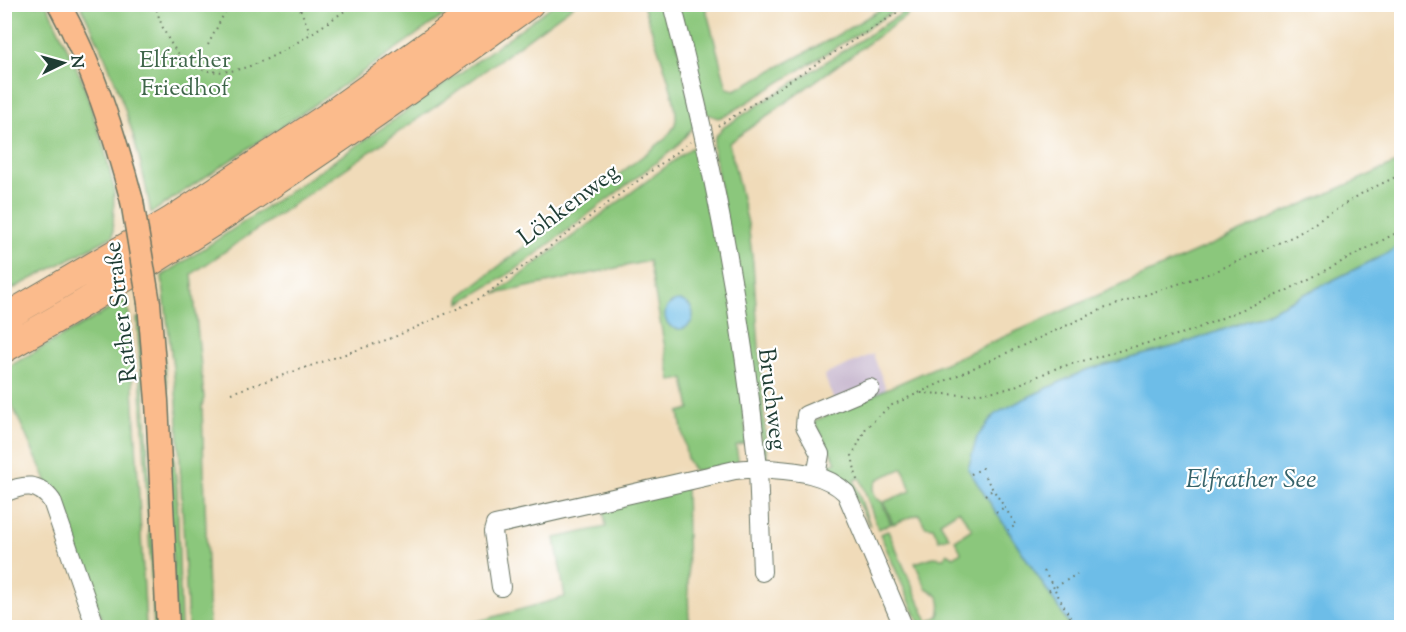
<svg xmlns="http://www.w3.org/2000/svg" width="1406" height="632" font-family="'Sorts Mill Goudy',serif">
	<rect width="100%" height="100%" fill="#fff"/>
	<filter id="ink" filterUnits="userSpaceOnUse"><feTurbulence type="fractalNoise" baseFrequency=".0167" numOctaves="2"/><feDisplacementMap in="SourceGraphic" scale="12" xChannelSelector="R" yChannelSelector="G"/><feConvolveMatrix kernelMatrix="1 2 1 2 8 2 1 2 1" color-interpolation-filters="sRGB"/></filter>
	<filter id="wash" filterUnits="userSpaceOnUse"><feTurbulence type="fractalNoise" baseFrequency=".008" numOctaves="4" result="noise"/><feDisplacementMap in="SourceGraphic" scale="24" xChannelSelector="R" yChannelSelector="G"/><feGaussianBlur stdDeviation="1.35" result="paint"/><feColorMatrix in="noise" values="0 0 0 0 0 0 0 0 0 0 0 0 0 0 0 0 0 1.4 0 .05"/><feComposite in="paint" operator="in"/></filter>
	<g filter="url(#wash)">
		<rect width="100%" height="100%" fill="#f0dbb9"/>
		<path fill="#ccbed3" d="M 873,354 L 886,389 L 838,410 L 824,375 Z"/>
		<path fill="#8bc77c" stroke="#558258" stroke-width="1.5" d="M 5,5 L 47,5 L 82,80 L 105,151 L 114,188 L 113,236 L 5,293 Z
			M 80,5 L 459,5 L 335,91 L 151,213 C 138,139 115,70 80,5 Z
			M 553,5 L 574,5 L 438,105 L 192,274 L 204,398 L 202,406 L 209,627 L 188,627 L 177,402 L 162,276 C 295,189 426,100 553,5 Z
			M 643,5 L 669,5 L 695,125 L 675,148 L 514,271 L 460,303 L 460,296 L 665,139 C 670,132 676,127 676,118 C 677,96 651,30 643,5 Z
			M 677,5 L 705,5 L 727,88 L 735,90 L 829,40 L 888,5 L 904,5 L 727,115 L 718,118 L 707,114 Z
			M 915,5 L 918,5 L 905,17 L 729,143 L 748,224 L 753,263 L 767,460 L 764,459 L 713,145 L 715,137 L 724,127 Z
			M 691,148 L 703,152 L 729,278 L 747,442 L 736,446 L 739,465 L 694,471 L 687,459 L 679,412 L 690,409 L 684,379 L 671,381 L 649,261 L 495,294 Z
			M 1401,161 L 1401,244 L 1388,253 L 1256,318 L 1180,345 L 1086,370 L 1022,400 L 996,414 L 977,437 L 968,469 L 1071,627 L 969,628 L 968,625 L 921,627 L 880,534 L 888,531 L 928,622 L 939,616 C 943,601 940,595 926,588 L 915,563 L 933,557 L 944,558 L 947,553 L 954,557 L 961,552 L 955,540 L 972,529 L 959,510 L 940,522 L 949,537 L 939,540 L 933,527 L 925,526 L 919,514 L 893,524 L 884,502 L 911,491 L 903,468 L 878,479 L 873,489 L 875,497 L 882,502 L 891,524 L 878,529 L 860,478 L 854,480 L 870,526 L 847,483 L 821,466 L 836,462 L 814,421 Z
			M 126,300 L 129,313 L 146,627 L 127,627 L 126,623 L 106,626 L 88,589 L 43,473 L 5,389 L 4,369 Z
			M 160,315 L 177,489 L 181,627 L 176,627 Z
			M 137,318 L 140,318 L 158,627 L 154,627 Z
			M 686,486 L 689,627 L 454,628 L 565,597 L 555,538 L 606,527 L 603,506 Z"/>
		<path fill="#6dbde8" stroke="#467d8e" stroke-width="1.5" d="M 1401,244 L 1401,627 L 1071,627 L 968,469 L 977,437 L 995,414 L 1022,400 L 1086,370 L 1180,345 L 1256,318 L 1388,253 Z
			M665 315a14 14 0 1 1 28 0a14 14 0 1 1-28 0Z"/>
	</g>
	<g filter="url(#ink)">
		<g fill="none" stroke-linecap="round" stroke-linejoin="round">
			<defs>
				<path id="minor" d="M 672,4 C 712,158 742,310 758,468 C 790,471 822,470 846,493 L 904,628
					M 816,476 L 820,454 L 805,426 L 806,415 L 870,388
					M 4,493 C 24,484 38,482 52,501 L 96,628
					M 501,587 L 493,532 L 495,525 L 735,470 L 758,468 L 762,572"/>
				<path id="major" d="M 59,4 C 93,67 114,133 132,201
					M 149,303 L 157,401 L 168,628"/>
				<path id="highway" d="M 4,318 L 170,221 L 328,116 L 485,4
					M 4,349 C 188,246 360,127 530,4"/>
			</defs>
			<use href="#minor" stroke="#687463" stroke-width="20"/>
			<use href="#major" stroke="#687463" stroke-width="25"/>
			<use href="#highway" stroke="#687463" stroke-width="29"/>
			<path stroke="#687463" stroke-width="2" stroke-dasharray="1.5 4.5" stroke-linecap="butt" d="M 155,4 C 188,131 287,49 355,4
				M 298,4 L 310,32
				M 190,11 L 194,4
				M 208,45 L 229,4
				M 718,126 L 911,4
				M 231,393 L 392,338 L 481,298 L 690,142
				M 921,393 L 966,395 L 1008,389 L 1057,368 L 1191,331 L 1286,291 L 1402,230
				M 971,474 L 983,468
				M 985,477 L 1016,525 L 1008,530
				M 857,480 L 852,456 L 866,428 L 890,406 L 1103,309 L 1214,272 L 1296,235 L 1364,192 L 1402,174
				M 985,495 L 994,489
				M 996,512 L 1005,507
				M 1044,571 L 1054,588 L 1048,591
				M 1076,628 L 1054,588 L 1077,574"/>
			<use href="#minor" stroke="#fff" stroke-width="18"/>
			<use href="#major" stroke="#fbbb8c" stroke-width="22"/>
			<use href="#highway" stroke="#fbbb8c" stroke-width="27"/>
			<defs>
				<path id="major-bridge" d="M 132,201 L 149,303"/>
			</defs>
			<use href="#major-bridge" stroke="#687463" stroke-width="25" stroke-linecap="butt"/>
			<use href="#major-bridge" stroke="#fbbb8c" stroke-width="22"/>
		</g>
	</g>
	<g text-anchor="middle" stroke-width="4.5" stroke-linejoin="round" paint-order="stroke">
		<g font-size="24" fill="#3f664a" stroke="#fff">
			<text x="185" y="67">Elfrather<tspan x="185" dy="28">Friedhof</tspan></text>
		</g>
		<g font-size="24" fill="#1f3d34" stroke="#fff">
			<text transform="translate(568 204) rotate(-37)" y="8">Löhkenweg</text>
			<text transform="translate(120 312) rotate(-97)" y="8">Rather Straße</text>
			<text transform="translate(773 399) rotate(83)" y="8">Bruchweg</text>
		</g>
		<g font-size="26" font-style="italic" fill="#36636a" stroke="#fff">
			<text x="1251" y="487">Elfrather See</text>
		</g>
	</g>
	<rect width="1406" height="632" fill="none" stroke="#fff" stroke-width="24"/>
	<g transform="translate(63 63) rotate(85)" stroke="#ffffff" stroke-width="4.5" paint-order="stroke">
	<path d="M0-4.5L10 22L0 15L-10 22Z" fill="#1f3d34"/>
	<text y="-9" font-size="16" font-weight="bold" text-anchor="middle" fill="#1f3d34">N</text>
	</g>
</svg>
